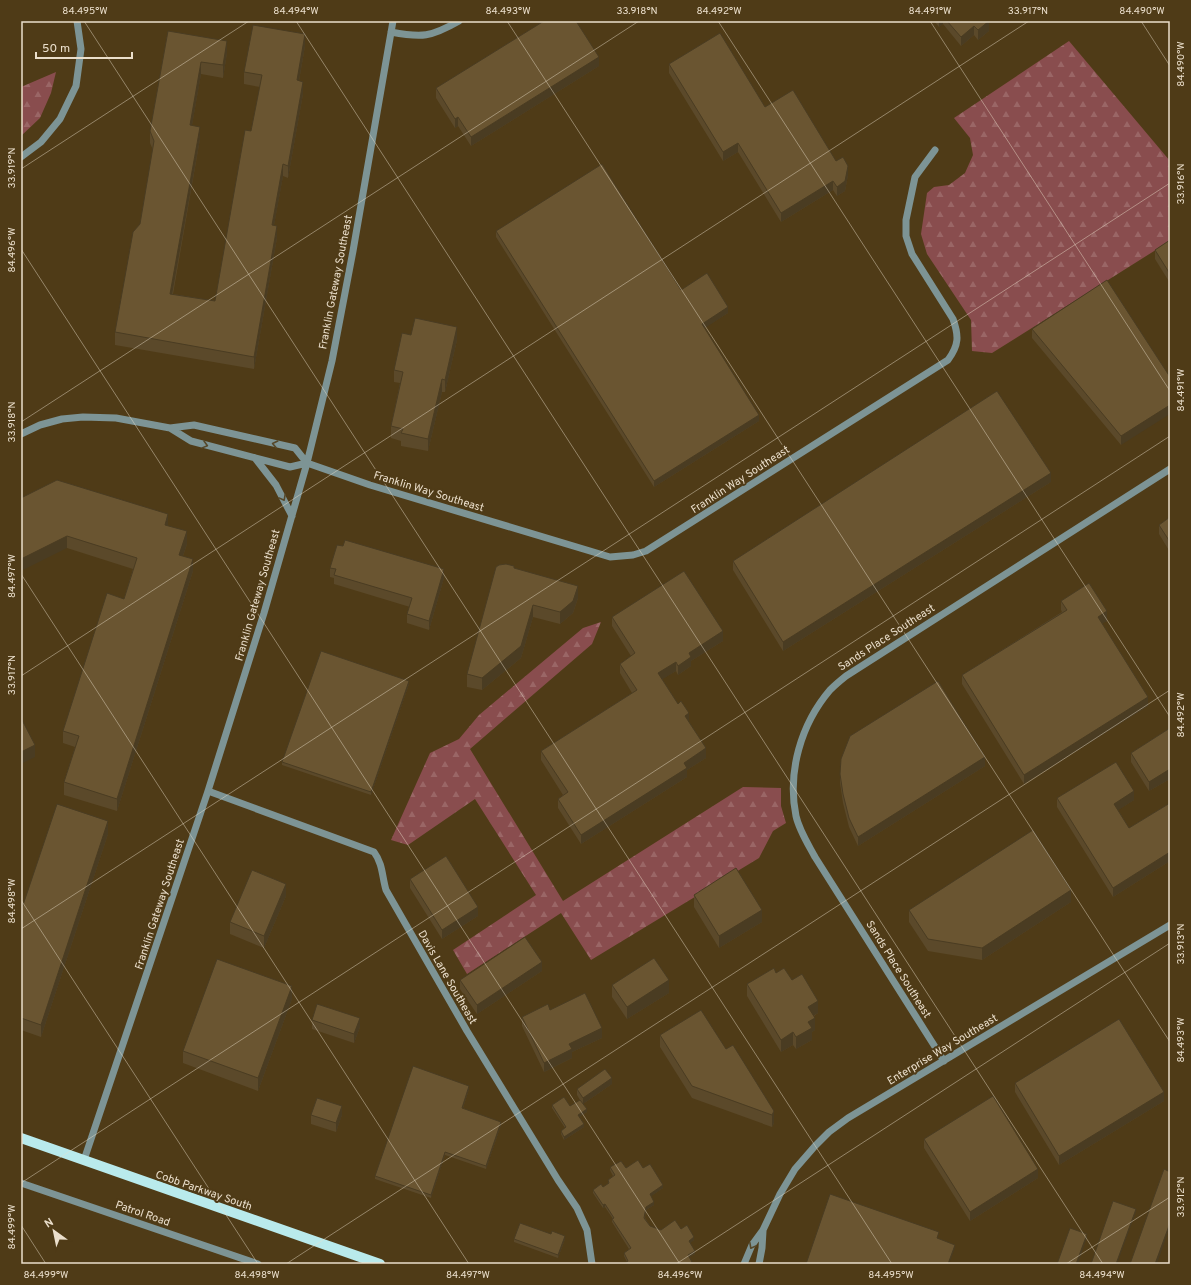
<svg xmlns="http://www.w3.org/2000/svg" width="1191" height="1285" font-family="Overpass,sans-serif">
	<defs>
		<pattern id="forest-firs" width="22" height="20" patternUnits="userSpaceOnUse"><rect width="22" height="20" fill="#894d4e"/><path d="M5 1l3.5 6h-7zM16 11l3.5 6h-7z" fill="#9a6666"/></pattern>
	</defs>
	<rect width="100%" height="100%" fill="#4f3b17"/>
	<path fill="url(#forest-firs)" d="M 1069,41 L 1170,161 L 1170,241 L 992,353 L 972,351 L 971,320 L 927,254 L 921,234 L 927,193 L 934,187 L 949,185 L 965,173 L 973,155 L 970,138 L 954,118 Z
		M 56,72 L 51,93 L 40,118 L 21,136 L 21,87 Z
		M 601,622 L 592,644 L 470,749 L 563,901 L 743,787 L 781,788 L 781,806 L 786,823 L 773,831 L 759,858 L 591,960 L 561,913 L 467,974 L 453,950 L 536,895 L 475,799 L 408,845 L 391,840 L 430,753 L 459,739 L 479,715 L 583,628 Z"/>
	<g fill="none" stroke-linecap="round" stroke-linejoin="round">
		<path stroke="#7d9495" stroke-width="7" d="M 391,32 C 422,38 431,37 459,21
			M 21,157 L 41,142 L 60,119 L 76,86 L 81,49 L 77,21
			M 170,428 L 194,425 L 295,448 L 307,463
			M 21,434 L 40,425 L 62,419 L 83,417 L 116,418 L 170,428 L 191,441 L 290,467 L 307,463
			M 255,458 L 276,485 L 292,516
			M 307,463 L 370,485 L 610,557 L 633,555 L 646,551 L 948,360 C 959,345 959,336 953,319 L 912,254 L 906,236 L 906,220 L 915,177 L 935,150
			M 208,791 L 374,852 C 383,864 382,877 386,890 L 467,1031 L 558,1180 L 577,1208 L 587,1230 L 592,1264
			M 944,1061 L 815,857 C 808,844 799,830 796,816 C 787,772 801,724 830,690 C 835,685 841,680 846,676 L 1170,469
			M 84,1160 L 208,791 L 264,613 L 307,463 L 332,361 L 353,251 L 393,21
			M 21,1183 L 258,1264
			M 744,1264 L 752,1245 L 763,1230 L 780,1194 L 795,1169 L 815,1146 L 829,1132 L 848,1118 L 1170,925
			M 759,1264 L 762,1248 L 763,1231"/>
		<path stroke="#b9eaec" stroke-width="10" d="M 21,1138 L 380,1264"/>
	</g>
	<path fill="#5b492a" d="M 934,21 L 990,21 L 989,22 L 989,31 L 978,40 L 974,35 L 961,46 L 943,24 L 939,27 Z
		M 168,31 L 227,53 L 223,78 L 201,74 L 192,125 L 200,139 L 173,294 L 215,301 L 251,131 L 260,87 L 244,84 L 244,72 L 305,46 L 299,81 L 303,94 L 288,178 L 283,176 L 274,225 L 277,238 L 254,369 L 115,345 L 115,332 L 140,224 L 153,150 L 150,143 L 150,131 Z
		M 669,64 L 765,107 L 836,161 L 848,175 L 845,191 L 837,196 L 833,190 L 781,222 L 738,152 L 723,161 L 669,73 Z
		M 599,66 L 471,146 L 458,126 L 455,128 L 436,98 L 436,88 Z
		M 496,231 L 681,290 L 728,313 L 704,328 L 759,421 L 654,487 L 496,237 Z
		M 1170,240 L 1170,283 L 1155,259 L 1155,250 Z
		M 1032,329 L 1170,377 L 1121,445 L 1032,338 Z
		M 411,335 L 457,340 L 445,392 L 442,392 L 428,451 L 401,446 L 401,441 L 391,438 L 391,426 L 400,383 L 394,382 L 394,370 Z
		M 1051,482 L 783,651 L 733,570 L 733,561 Z
		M 21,498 L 168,526 L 187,544 L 183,556 L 193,571 L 117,811 L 64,795 L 64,782 L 75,747 L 63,743 L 63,731 L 124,599 L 133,569 L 67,548 Z
		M 1170,517 L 1170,552 L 1159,534 L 1159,525 Z
		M 330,568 L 444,578 L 429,630 L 407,623 L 407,614 L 410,607 L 334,584 L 334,578 L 330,577 Z
		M 514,568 L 578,598 L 573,613 L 560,624 L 533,617 L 521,658 L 482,690 L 467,687 L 467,674 Z
		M 1061,601 L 1107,621 L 1102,623 L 1148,706 L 1024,784 L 962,684 L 962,675 L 1062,612 L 1061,610 Z
		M 612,617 L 723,641 L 691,661 L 691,666 L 678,675 L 676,671 L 662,679 L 689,722 L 706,758 L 687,770 L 687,777 L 581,844 L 558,808 L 558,799 L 563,795 L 541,760 L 541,751 L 632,693 L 620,673 L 620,664 L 631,656 L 612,626 Z
		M 409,684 L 371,795 L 282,765 L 282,762 Z
		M 1170,728 L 1170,779 L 1149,791 L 1131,762 L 1131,753 Z
		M 985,766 L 858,846 L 849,827 L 843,803 L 840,783 L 840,774 Z
		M 1057,798 L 1134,800 L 1118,810 L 1129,828 L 1170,803 L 1170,861 L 1113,897 L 1057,807 Z
		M 108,834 L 41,1037 L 21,1030 L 21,911 Z
		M 410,879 L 478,916 L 442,939 L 410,888 Z
		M 694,895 L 762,922 L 719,948 L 694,907 Z
		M 286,896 L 264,948 L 230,934 L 230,922 Z
		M 1071,902 L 982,960 L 928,951 L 909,922 L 909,910 Z
		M 542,971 L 477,1014 L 460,989 L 460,980 Z
		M 776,973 L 792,980 L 818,1013 L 814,1016 L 815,1030 L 812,1032 L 812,1040 L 796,1049 L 793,1045 L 781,1052 L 747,996 L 747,984 Z
		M 612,985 L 669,993 L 627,1019 L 612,997 Z
		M 292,999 L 258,1091 L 183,1063 L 183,1051 Z
		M 550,1010 L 602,1038 L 572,1052 L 572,1058 L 544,1072 L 522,1026 L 522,1017 Z
		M 312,1020 L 360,1027 L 354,1043 L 312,1029 Z
		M 660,1035 L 726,1049 L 774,1111 L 774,1123 L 772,1127 L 692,1098 L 660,1047 Z
		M 1015,1083 L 1164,1101 L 1059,1165 L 1015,1092 Z
		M 612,1084 L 583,1104 L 587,1112 L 579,1117 L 584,1127 L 564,1140 L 561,1134 L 561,1131 L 565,1128 L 552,1108 L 552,1105 L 570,1106 L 580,1100 L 577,1095 L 577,1089 Z
		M 469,1089 L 463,1108 L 501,1125 L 486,1169 L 445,1155 L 431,1198 L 375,1179 L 375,1176 Z
		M 311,1115 L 342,1115 L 336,1132 L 311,1124 Z
		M 924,1139 L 1038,1178 L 970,1221 L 924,1148 Z
		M 610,1167 L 626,1168 L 643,1168 L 663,1188 L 651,1196 L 654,1205 L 646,1210 L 645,1218 L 650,1226 L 661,1230 L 681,1229 L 694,1240 L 690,1243 L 695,1254 L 689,1257 L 692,1264 L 627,1262 L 624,1256 L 624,1253 L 629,1249 L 612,1222 L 612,1219 L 613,1219 L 605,1207 L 603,1208 L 593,1193 L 593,1190 L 603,1187 L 608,1184 L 608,1180 L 613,1176 L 610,1170 Z
		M 551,1234 L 565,1239 L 558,1258 L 514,1242 L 514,1239 Z"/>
	<path fill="#4a3c22" d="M 939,21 L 943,21 L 943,24 L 939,27 Z
		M 985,21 L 990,21 L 989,22 L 989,31 L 978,40 L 978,30 Z
		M 974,26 L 974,35 L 961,46 L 961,37 Z
		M 305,34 L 305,46 L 297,92 L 297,80 Z
		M 227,41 L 227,53 L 223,78 L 223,65 Z
		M 599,57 L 599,66 L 471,146 L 471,137 Z
		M 201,62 L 201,74 L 190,137 L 190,125 Z
		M 303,82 L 303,94 L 288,178 L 288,166 Z
		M 458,117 L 458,126 L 455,128 L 455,119 Z
		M 200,127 L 200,139 L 170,306 L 170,294 Z
		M 738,143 L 738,152 L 723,161 L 723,152 Z
		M 283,164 L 283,176 L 272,237 L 272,225 Z
		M 848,166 L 848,175 L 845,191 L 837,196 L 837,187 Z
		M 833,181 L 833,190 L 781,222 L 781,213 Z
		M 277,226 L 277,238 L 254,369 L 254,357 Z
		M 728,307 L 728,313 L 702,330 L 702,324 Z
		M 457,327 L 457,340 L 445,392 L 445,380 Z
		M 442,379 L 442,392 L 428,451 L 428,439 Z
		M 1170,405 L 1170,414 L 1121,445 L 1121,436 Z
		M 759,415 L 759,421 L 654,487 L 654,481 Z
		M 1051,473 L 1051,482 L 783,651 L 783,642 Z
		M 168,514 L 168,526 L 165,525 Z
		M 187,531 L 187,544 L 179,567 L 179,555 Z
		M 67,536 L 67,548 L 21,571 L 21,559 Z
		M 193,559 L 193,571 L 117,811 L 117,799 Z
		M 444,569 L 444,578 L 429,630 L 429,621 Z
		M 578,586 L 578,598 L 573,613 L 560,624 L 560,612 Z
		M 533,605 L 533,617 L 521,658 L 482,690 L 482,678 Z
		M 1107,611 L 1107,621 L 1098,626 L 1098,617 Z
		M 723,631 L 723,641 L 691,661 L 691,666 L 678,675 L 678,666 L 689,653 Z
		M 676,662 L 676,671 L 658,682 L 658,673 Z
		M 409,681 L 409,684 L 371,795 L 371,792 Z
		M 1148,697 L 1148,706 L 1024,784 L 1024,775 Z
		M 689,713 L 689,722 L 685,716 Z
		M 35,745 L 35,757 L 21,764 L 21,752 Z
		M 706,748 L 706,758 L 687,770 L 687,777 L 581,844 L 581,835 L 684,763 Z
		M 985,757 L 985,766 L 858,846 L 858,837 Z
		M 1170,769 L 1170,779 L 1149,791 L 1149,782 Z
		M 1134,791 L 1134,800 L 1114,813 L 1114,804 Z
		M 108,821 L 108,834 L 41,1037 L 41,1025 Z
		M 1170,852 L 1170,861 L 1113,897 L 1113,888 Z
		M 286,884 L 286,896 L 264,948 L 264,936 Z
		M 1071,890 L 1071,902 L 982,960 L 982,948 Z
		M 478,907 L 478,916 L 442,939 L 442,930 Z
		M 762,910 L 762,922 L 719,948 L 719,936 Z
		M 542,962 L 542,971 L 477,1014 L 477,1005 Z
		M 669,980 L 669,993 L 627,1019 L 627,1007 Z
		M 292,986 L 292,999 L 258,1091 L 258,1078 Z
		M 818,1001 L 818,1013 L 808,1019 L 808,1007 Z
		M 360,1018 L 360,1027 L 354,1043 L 354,1034 Z
		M 815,1018 L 815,1030 L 812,1032 L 812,1040 L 796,1049 L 796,1037 L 808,1022 Z
		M 602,1028 L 602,1038 L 572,1052 L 572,1058 L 544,1072 L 544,1063 L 569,1044 Z
		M 793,1032 L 793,1045 L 781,1052 L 781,1040 Z
		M 612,1078 L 612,1084 L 583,1104 L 583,1098 Z
		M 469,1086 L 469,1089 L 462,1111 L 462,1108 Z
		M 1164,1092 L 1164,1101 L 1059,1165 L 1059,1156 Z
		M 342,1106 L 342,1115 L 336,1132 L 336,1123 Z
		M 587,1109 L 587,1112 L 578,1118 L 578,1115 Z
		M 774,1111 L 774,1123 L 772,1127 L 772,1115 Z
		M 501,1122 L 501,1125 L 486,1169 L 486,1166 Z
		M 584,1124 L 584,1127 L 564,1140 L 564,1137 Z
		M 445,1152 L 445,1155 L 431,1198 L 431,1195 Z
		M 1038,1169 L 1038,1178 L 970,1221 L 970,1212 Z
		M 663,1185 L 663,1188 L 650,1197 L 650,1194 Z
		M 654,1202 L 654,1205 L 646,1210 L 644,1221 L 646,1207 Z
		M 605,1204 L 605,1207 L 603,1208 L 603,1205 Z
		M 1136,1209 L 1136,1212 L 1117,1264 L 1116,1264 Z
		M 1170,1223 L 1170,1226 L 1157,1264 L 1155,1264 Z
		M 1087,1234 L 1087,1237 L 1078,1264 L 1076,1264 Z
		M 565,1236 L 565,1239 L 558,1258 L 558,1255 Z
		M 694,1237 L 694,1240 L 689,1244 L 689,1241 Z
		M 955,1245 L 955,1248 L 949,1264 L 948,1264 Z
		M 695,1251 L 695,1254 L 688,1258 L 688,1255 Z"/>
	<path fill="#6a5531" stroke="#4a3c22" d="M 544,21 L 576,21 L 599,57 L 471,137 L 458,117 L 455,119 L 436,88 Z
		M 947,21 L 989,21 L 978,30 L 974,26 L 961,37 Z
		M 253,25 L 305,34 L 297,80 L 303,82 L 288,166 L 283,164 L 272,225 L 277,226 L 254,357 L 115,332 L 133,232 L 140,224 L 154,141 L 150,131 L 168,31 L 227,41 L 223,65 L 201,62 L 190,125 L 200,127 L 170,294 L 215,301 L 245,130 L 251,131 L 262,75 L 244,72 Z
		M 720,33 L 765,107 L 793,90 L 836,161 L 843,157 L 848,166 L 845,181 L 837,187 L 833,181 L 781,213 L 738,143 L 723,152 L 669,64 Z
		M 602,164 L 681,290 L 707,273 L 728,307 L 702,324 L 759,415 L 654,481 L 496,231 Z
		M 1170,240 L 1170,274 L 1155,250 Z
		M 1107,280 L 1170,377 L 1170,405 L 1121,436 L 1032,329 Z
		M 415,318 L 457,327 L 445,380 L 442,379 L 428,439 L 401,433 L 403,429 L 391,426 L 403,372 L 394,370 L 402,333 L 411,335 Z
		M 997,391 L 1051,473 L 783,642 L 733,561 Z
		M 57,480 L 168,514 L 165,525 L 187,531 L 179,555 L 193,559 L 117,799 L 64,782 L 79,736 L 63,731 L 107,593 L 124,599 L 137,558 L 67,536 L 21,559 L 21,498 Z
		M 1170,517 L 1170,542 L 1159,525 Z
		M 345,540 L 444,569 L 429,621 L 407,614 L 412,598 L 334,575 L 336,569 L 330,568 L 337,545 L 343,546 Z
		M 506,564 L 514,566 L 514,568 L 578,586 L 573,601 L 560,612 L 533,605 L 521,646 L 482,678 L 467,674 L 496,567 L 499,565 Z
		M 684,571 L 723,631 L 689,653 L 691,657 L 678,666 L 676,662 L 658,673 L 678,704 L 681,701 L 689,713 L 685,716 L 706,748 L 684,763 L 687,768 L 581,835 L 558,799 L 568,792 L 541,751 L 637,690 L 620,664 L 635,653 L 612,617 Z
		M 1089,583 L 1107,611 L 1098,617 L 1148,697 L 1024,775 L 962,675 L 1067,610 L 1061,601 Z
		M 321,651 L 409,681 L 371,792 L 282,762 Z
		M 938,681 L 985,757 L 858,837 L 849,818 L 843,794 L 840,774 L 841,759 L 850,736 Z
		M 21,718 L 35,745 L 21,752 Z
		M 1170,728 L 1170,770 L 1170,769 L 1149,782 L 1131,753 Z
		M 1116,762 L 1134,791 L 1114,804 L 1129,828 L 1170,803 L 1170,852 L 1113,888 L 1057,798 Z
		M 57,804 L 108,821 L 41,1025 L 21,1018 L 21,911 Z
		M 1033,830 L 1071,890 L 982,948 L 928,939 L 909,910 Z
		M 446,856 L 478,907 L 442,930 L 410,879 Z
		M 736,868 L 762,910 L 719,936 L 694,895 Z
		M 252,870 L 286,884 L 264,936 L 230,922 Z
		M 525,937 L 542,962 L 477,1005 L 460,980 Z
		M 654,958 L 669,980 L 627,1007 L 612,985 Z
		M 217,959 L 292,986 L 258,1078 L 183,1051 Z
		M 774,968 L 776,973 L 784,968 L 792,980 L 802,974 L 818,1001 L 808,1007 L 815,1018 L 808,1022 L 812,1028 L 796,1037 L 793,1032 L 781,1040 L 747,984 Z
		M 585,993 L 602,1028 L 569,1044 L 572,1049 L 544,1063 L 522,1017 L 548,1004 L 550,1010 Z
		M 317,1004 L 360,1018 L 354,1034 L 312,1020 Z
		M 701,1010 L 726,1049 L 733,1045 L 774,1111 L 772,1115 L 692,1086 L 660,1035 Z
		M 1119,1019 L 1164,1092 L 1059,1156 L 1015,1083 Z
		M 413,1066 L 469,1086 L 462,1108 L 501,1122 L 486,1166 L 445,1152 L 431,1195 L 375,1176 Z
		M 605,1069 L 612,1078 L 583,1098 L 577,1089 Z
		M 993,1096 L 1038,1169 L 970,1212 L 924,1139 Z
		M 564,1097 L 570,1106 L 580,1100 L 587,1109 L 578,1115 L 584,1124 L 564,1137 L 561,1131 L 566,1127 L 552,1105 Z
		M 317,1098 L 342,1106 L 336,1123 L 311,1115 Z
		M 638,1160 L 643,1168 L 650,1164 L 663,1185 L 650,1194 L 654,1202 L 646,1207 L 644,1218 L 650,1226 L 661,1230 L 675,1220 L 681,1229 L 687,1225 L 694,1237 L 689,1241 L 695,1251 L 688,1255 L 692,1262 L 689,1264 L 624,1264 L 628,1261 L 624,1253 L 631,1248 L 612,1219 L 614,1218 L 605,1204 L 603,1205 L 593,1190 L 601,1184 L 603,1187 L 609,1183 L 608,1180 L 615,1175 L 610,1167 L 621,1161 L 626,1168 Z
		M 1164,1169 L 1170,1172 L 1170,1223 L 1155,1264 L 1130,1264 Z
		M 830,1194 L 939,1232 L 937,1238 L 955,1245 L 948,1264 L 806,1264 Z
		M 1113,1201 L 1136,1209 L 1116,1264 L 1091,1264 Z
		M 520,1223 L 551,1234 L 552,1231 L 565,1236 L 558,1255 L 514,1239 Z
		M 1070,1228 L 1087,1234 L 1076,1264 L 1057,1264 Z"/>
	<defs><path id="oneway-chevron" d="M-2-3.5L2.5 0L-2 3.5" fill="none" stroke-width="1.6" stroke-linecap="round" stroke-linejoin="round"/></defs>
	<g stroke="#56482a">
		<use href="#oneway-chevron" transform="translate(275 444) rotate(-167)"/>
		<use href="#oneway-chevron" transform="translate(205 445) rotate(15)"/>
		<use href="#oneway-chevron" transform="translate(283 498) rotate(62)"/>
		<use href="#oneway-chevron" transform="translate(752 1246) rotate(118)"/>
	</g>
	<path fill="none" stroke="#ebdfcc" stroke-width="1" stroke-opacity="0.45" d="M 84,21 L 892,1264M 296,21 L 1103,1264M 507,21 L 1170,1042M 718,21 L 1170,717M 930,21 L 1170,391M 1141,21 L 1170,66M 21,169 L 249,21M 21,249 L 680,1264M 21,422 L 639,21M 21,574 L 469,1264M 21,676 L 1029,21M 21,900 L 258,1264M 21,929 L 1170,183M 21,1183 L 1170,436M 21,1225 L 46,1264M 286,1264 L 1170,690M 676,1264 L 1170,943M 1066,1264 L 1170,1197"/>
	<g text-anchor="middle" stroke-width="4" stroke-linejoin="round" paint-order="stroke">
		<g font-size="11" fill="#ebdfcc" stroke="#4f3b17">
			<text transform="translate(335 282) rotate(-79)" y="4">Franklin Gateway Southeast</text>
			<text transform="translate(740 479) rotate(-33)" y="4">Franklin Way Southeast</text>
			<text transform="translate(429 491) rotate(17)" y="4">Franklin Way Southeast</text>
			<text transform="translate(257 595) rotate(-74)" y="4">Franklin Gateway Southeast</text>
			<text transform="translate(886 637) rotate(-33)" y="4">Sands Place Southeast</text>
			<text transform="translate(159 904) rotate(-72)" y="4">Franklin Gateway Southeast</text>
			<text transform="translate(899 969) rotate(58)" y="4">Sands Place Southeast</text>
			<text transform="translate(448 977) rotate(60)" y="4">Davis Lane Southeast</text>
			<text transform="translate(942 1049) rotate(-31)" y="4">Enterprise Way Southeast</text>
			<text transform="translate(204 1190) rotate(19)" y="4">Cobb Parkway South</text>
			<text transform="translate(143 1213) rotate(19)" y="4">Patrol Road</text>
		</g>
	</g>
	<rect width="1191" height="1285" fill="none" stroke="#4f3b17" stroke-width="44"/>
	<g transform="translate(54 1231) rotate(327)" stroke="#4f3b17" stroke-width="3" paint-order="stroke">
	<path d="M0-3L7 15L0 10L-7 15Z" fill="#ebdfcc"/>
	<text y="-6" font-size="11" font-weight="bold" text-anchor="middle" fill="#ebdfcc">N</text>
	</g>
	<path d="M36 52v6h96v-6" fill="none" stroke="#ebdfcc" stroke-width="2"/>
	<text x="42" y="52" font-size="12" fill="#ebdfcc" stroke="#4f3b17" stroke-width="3" paint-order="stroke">50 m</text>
	<rect x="22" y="22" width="1147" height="1241" fill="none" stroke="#ebdfcc" stroke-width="1.5"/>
	<g font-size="10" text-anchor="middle" fill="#ebdfcc">
		<text x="85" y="14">84.495°W</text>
		<text x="296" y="14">84.494°W</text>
		<text x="508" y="14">84.493°W</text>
		<text x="637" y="14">33.918°N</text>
		<text x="719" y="14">84.492°W</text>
		<text x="930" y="14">84.491°W</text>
		<text x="1028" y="14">33.917°N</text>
		<text x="1142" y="14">84.490°W</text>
		<text transform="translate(1180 64) rotate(-90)" y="4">84.490°W</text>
		<text transform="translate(11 168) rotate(-90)" y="4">33.919°N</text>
		<text transform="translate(1180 184) rotate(-90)" y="4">33.916°N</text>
		<text transform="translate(11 250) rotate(-90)" y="4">84.496°W</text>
		<text transform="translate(1180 390) rotate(-90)" y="4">84.491°W</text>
		<text transform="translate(11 422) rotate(-90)" y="4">33.918°N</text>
		<text transform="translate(11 576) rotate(-90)" y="4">84.497°W</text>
		<text transform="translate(11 675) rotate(-90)" y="4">33.917°N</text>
		<text transform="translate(1180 715) rotate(-90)" y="4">84.492°W</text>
		<text transform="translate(11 901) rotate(-90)" y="4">84.498°W</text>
		<text transform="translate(1180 944) rotate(-90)" y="4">33.913°N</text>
		<text transform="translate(1180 1040) rotate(-90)" y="4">84.493°W</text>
		<text transform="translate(1180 1197) rotate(-90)" y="4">33.912°N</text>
		<text transform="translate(11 1227) rotate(-90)" y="4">84.499°W</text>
		<text x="46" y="1278">84.499°W</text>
		<text x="257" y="1278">84.498°W</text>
		<text x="468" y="1278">84.497°W</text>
		<text x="680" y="1278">84.496°W</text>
		<text x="891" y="1278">84.495°W</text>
		<text x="1102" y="1278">84.494°W</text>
	</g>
</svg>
